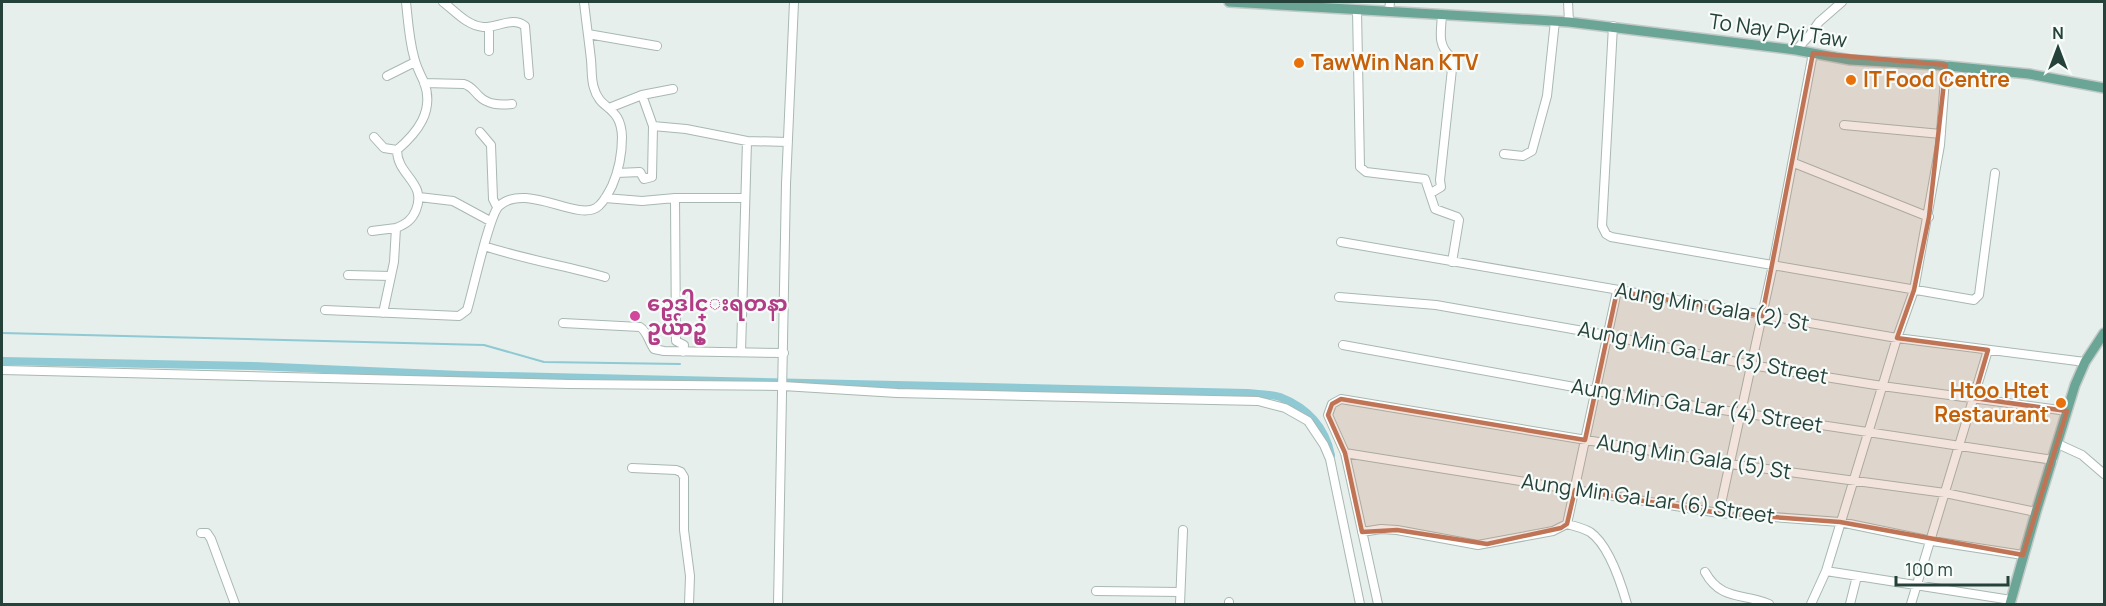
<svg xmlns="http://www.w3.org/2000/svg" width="2106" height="606" font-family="Manrope,'Noto Sans Myanmar',sans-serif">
	<rect width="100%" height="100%" fill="#e6efeb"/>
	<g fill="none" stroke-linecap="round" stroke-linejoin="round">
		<path stroke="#8ec9d4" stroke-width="2" d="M 2,333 L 484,345 L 544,362 L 680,364"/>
		<path stroke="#8ec9d4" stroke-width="8" d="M 2,361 L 253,366 L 460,375 L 1247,393 C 1257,394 1270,394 1280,397 C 1308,408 1325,427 1331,455"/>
		<defs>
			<path id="minor" d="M 443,2 C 455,11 466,25 483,27 C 497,28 513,16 525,26 L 529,75
				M 1568,2 L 1569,22
				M 1357,10 L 1360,167 L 1366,172 L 1425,179 L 1435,209 L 1457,217 L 1459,220 L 1452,262
				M 1389,11 L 1390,2
				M 1613,26 L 1602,226 L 1606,234 L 1611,237 L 1974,300 L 1979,295 L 1995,173
				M 489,27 L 489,51
				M 588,34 L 657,46
				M 1796,50 L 1809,36 L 1819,22 L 1842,2
				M 387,76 L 415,62
				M 424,83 L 464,84 C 471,86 473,90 479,96 C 488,105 499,105 512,104
				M 609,108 L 642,95 L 673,89
				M 1844,125 L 1941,134
				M 653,126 L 686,129 L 747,141 L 788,142
				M 480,132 L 491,145 L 493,199 L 497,207
				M 374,137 L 384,148 L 397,150
				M 1504,154 L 1523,156 L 1532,151 L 1547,96 L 1555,21
				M 1794,163 L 1929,217
				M 617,173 L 640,172 L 644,179 L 652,177 L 653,126 L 642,95
				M 1431,193 L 1441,187 L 1440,180 L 1452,69 L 1451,57 C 1437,45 1441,32 1442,15
				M 419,197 L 453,201 L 490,221
				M 605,198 L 642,201 L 675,198 L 744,198
				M 675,198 L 676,341 L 684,345 L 683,352
				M 372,231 L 396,228
				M 1341,242 L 1897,338 L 2085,362
				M 484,246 C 524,259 565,266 605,277
				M 348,275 L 391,276
				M 1339,297 L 1436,305 L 1606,335 L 1751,365 L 1882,386 L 2067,411
				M 325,310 L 459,316 L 467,310 C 473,291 489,215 499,206 C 525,182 575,220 596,208 C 604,203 608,193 612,186 C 619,170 622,155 622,137 C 621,105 600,111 594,88 C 591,79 592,69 591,60 C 589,41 586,21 584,2
				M 383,313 L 394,262 L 396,228 C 406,224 412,220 416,210 C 427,182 397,176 397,150 C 417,133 435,111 424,82 C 420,74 416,66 414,57 C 409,39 408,20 406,2
				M 563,323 L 640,327 C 647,331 649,342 654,349 L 664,351 L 784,353
				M 1343,345 L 1596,391 L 2053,460
				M 741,352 L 747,141
				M 2,370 L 569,384 L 783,386 L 897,393 L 1258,401 L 1285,408 L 1308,421 L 1324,445 L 1330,459 L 1360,604
				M 2058,444 L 2082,455 L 2104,474
				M 1345,453 L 1719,513 L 1840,522 L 1932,541 L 2023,555
				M 632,468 L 676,470 L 681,472 L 684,477 L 684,530 L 690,576 L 689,604
				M 1719,513 L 1773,265 L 1813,53
				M 1567,524 C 1575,526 1583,528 1590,532 C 1609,545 1621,583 1627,604
				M 1362,532 L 1381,529 L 1397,530 L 1478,545 L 1553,531 L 1567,524 L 1617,291
				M 201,533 L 207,533 L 211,539 L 235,604
				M 1826,571 L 2011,600
				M 1705,572 C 1721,601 1743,593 1769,604
				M 1096,591 L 1180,592
				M 1229,602 L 1229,604
				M 778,604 L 786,184 L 794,2
				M 1180,604 L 1183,530
				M 1378,604 L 1345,453 L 1328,415 L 1332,404 L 1341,399 L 1730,464 L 1945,493 L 2036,512
				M 1811,604 L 1826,571 L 1897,338 L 1914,290 L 1940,145 L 1946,65
				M 1850,604 L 1857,576
				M 1911,604 L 1988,350"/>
			<path id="major" d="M 1229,2 L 1569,22 L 1796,50 L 1850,60 L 1937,65 L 2029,74 L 2104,88
				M 2010,604 L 2036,512 L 2075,385 L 2085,362 L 2104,333"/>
		</defs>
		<use href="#minor" stroke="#a8b8b2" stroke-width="10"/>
		<use href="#major" stroke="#c2cac8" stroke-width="12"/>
		<use href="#minor" stroke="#fff" stroke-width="8"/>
		<use href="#major" stroke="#6aa596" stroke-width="9"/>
	</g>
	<path fill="#c07456" fill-opacity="0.2" stroke="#c07456" stroke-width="4.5" stroke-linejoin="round" d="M 1813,53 L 1946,65 L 1929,217 L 1914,290 L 1897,338 L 1988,350 L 1974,398 L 2067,411 L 2023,555 L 1840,522 L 1719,513 L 1575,490 L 1567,524 L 1561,528 L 1487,544 L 1397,530 L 1362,532 L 1345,453 L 1328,415 L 1332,404 L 1341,399 L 1585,440 L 1617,291 L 1762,316 Z"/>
	<g fill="#e8710a" stroke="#f7fbf9" stroke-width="2">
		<circle cx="1299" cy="63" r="6"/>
		<circle cx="1851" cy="80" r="6"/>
		<circle cx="2061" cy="403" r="6"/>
	</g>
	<circle fill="#d1479c" stroke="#f7fbf9" stroke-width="2" cx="635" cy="316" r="6"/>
	<g text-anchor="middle" stroke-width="4.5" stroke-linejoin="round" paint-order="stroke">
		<g font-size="21" fill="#24423a" stroke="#f7fbf9">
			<text transform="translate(1778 31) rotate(8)" y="7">To Nay Pyi Taw</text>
			<text transform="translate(1712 307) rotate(10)" y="7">Aung Min Gala (2) St</text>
			<text transform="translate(1703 353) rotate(11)" y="7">Aung Min Ga Lar (3) Street</text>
			<text transform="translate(1697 406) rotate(9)" y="7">Aung Min Ga Lar (4) Street</text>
			<text transform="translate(1694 457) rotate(9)" y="7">Aung Min Gala (5) St</text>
			<text transform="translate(1648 499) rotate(8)" y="7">Aung Min Ga Lar (6) Street</text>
		</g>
		<g font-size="21" font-weight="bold" fill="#c56008" stroke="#f7fbf9" text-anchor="start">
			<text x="1311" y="70">TawWin Nan KTV</text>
			<text x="1863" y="87">IT Food Centre</text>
			<text x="2049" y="398" text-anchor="end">Htoo Htet<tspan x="2049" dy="24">Restaurant</tspan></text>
		</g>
		<g font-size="21" font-weight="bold" fill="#b23c85" stroke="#f7fbf9" text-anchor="start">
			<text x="647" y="311">ဥေဒါင္းရတနာ<tspan x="647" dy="24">ဥယ်ာဥ္</tspan></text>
		</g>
	</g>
	<rect width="2106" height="606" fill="none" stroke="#24423a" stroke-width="6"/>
	<g transform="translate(2058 48)" stroke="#f7fbf9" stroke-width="4.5" paint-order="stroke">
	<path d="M0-4.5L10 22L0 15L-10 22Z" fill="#24423a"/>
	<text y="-9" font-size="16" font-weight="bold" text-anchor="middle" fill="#24423a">N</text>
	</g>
	<path d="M1896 576v9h112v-9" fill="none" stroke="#24423a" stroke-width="3"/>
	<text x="1905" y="576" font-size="18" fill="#24423a" stroke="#f7fbf9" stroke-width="4.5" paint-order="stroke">100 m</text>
</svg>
